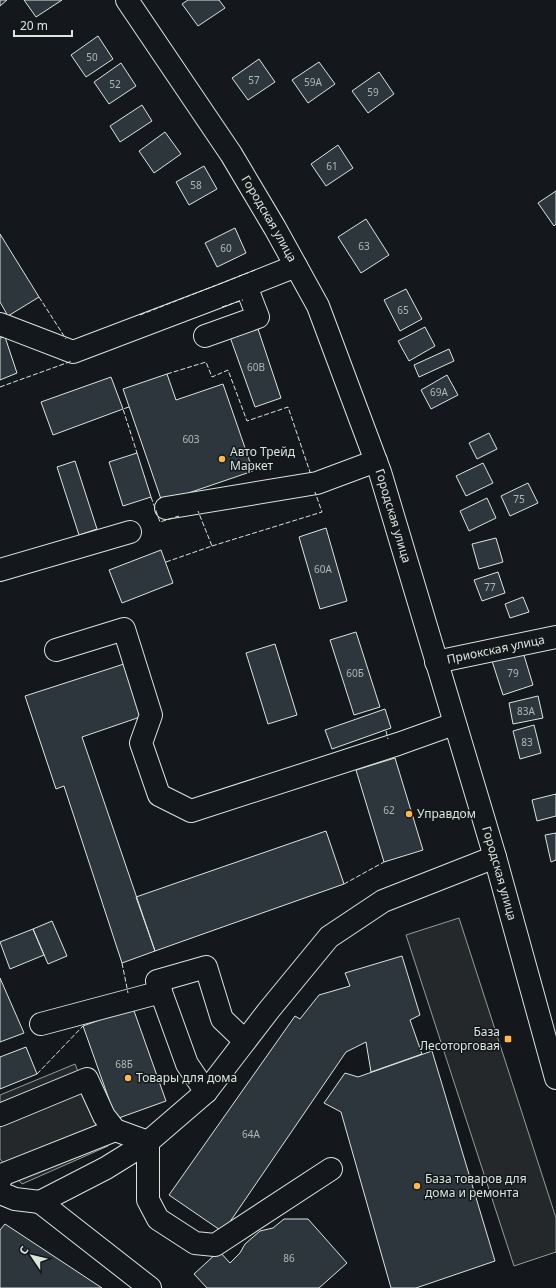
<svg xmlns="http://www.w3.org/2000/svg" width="556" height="1288" font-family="'Noto Sans',sans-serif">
	<rect width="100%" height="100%" fill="#14181c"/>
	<path fill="#24282b" stroke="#939e99" d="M 459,918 L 556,1218 L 556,1252 L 514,1266 L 406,935 Z
		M 75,1064 L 108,1146 L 22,1184 L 0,1159 L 0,1095 Z"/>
	<path fill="#2c363c" stroke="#d8e6dc" d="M 0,0 L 7,0 L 0,6 Z
		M 24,0 L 62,0 L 36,17 Z
		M 188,0 L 219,0 L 225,8 L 198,26 L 182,4 Z
		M 98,36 L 113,59 L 86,77 L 71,55 Z
		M 259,59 L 275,82 L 248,100 L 232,78 Z
		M 319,62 L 335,84 L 308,103 L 292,80 Z
		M 121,63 L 136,86 L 109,104 L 94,82 Z
		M 379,72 L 394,94 L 368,113 L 352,91 Z
		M 142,105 L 152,121 L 120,142 L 110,126 Z
		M 165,132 L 181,154 L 154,173 L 139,151 Z
		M 338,145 L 353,168 L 326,186 L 311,164 Z
		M 204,166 L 217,189 L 189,205 L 176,182 Z
		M 556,191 L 556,224 L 554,226 L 538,203 Z
		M 366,219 L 389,255 L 361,273 L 338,237 Z
		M 235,228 L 246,253 L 217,267 L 205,243 Z
		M 0,234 L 39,297 L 8,316 L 0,302 Z
		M 406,289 L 422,319 L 400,331 L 384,300 Z
		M 257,326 L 281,398 L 255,407 L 230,337 Z
		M 425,327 L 435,346 L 409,361 L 398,341 Z
		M 5,337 L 17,373 L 0,380 L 0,338 Z
		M 449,349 L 454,361 L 419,377 L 414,365 Z
		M 167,374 L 176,400 L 223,384 L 253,471 L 162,502 L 123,389 Z
		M 447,375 L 458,395 L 431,409 L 421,390 Z
		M 111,377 L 123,409 L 53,435 L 41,402 Z
		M 489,433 L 497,449 L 477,459 L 469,443 Z
		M 137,453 L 151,497 L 123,506 L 109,462 Z
		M 75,461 L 97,529 L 79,535 L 57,467 Z
		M 483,463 L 493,483 L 466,496 L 456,476 Z
		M 528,483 L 538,503 L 510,516 L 501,496 Z
		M 487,498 L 496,518 L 469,531 L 460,511 Z
		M 326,528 L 347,601 L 320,609 L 299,537 Z
		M 496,538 L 503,562 L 479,569 L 472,544 Z
		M 161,550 L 173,583 L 122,603 L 109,570 Z
		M 498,572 L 505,593 L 482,601 L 474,580 Z
		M 523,597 L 529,612 L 510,618 L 505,604 Z
		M 356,632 L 380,707 L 354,715 L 330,640 Z
		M 275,644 L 297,715 L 268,724 L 246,653 Z
		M 523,652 L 533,685 L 503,695 L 492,661 Z
		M 127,663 L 143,716 L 82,737 L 155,951 L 122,963 L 64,786 L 56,789 L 25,696 Z
		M 538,696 L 543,718 L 513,724 L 509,703 Z
		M 385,709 L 391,728 L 332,749 L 325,730 Z
		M 534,725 L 541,753 L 520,759 L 513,731 Z
		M 395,758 L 423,850 L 384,862 L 356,770 Z
		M 556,794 L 556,816 L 537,821 L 532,800 Z
		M 326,831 L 344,884 L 155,951 L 136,897 Z
		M 556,833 L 556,860 L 551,862 L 545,835 Z
		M 52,921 L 67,956 L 48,964 L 33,929 Z
		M 33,929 L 44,955 L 10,969 L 0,942 Z
		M 402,956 L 420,1015 L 410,1020 L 422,1054 L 371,1072 L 366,1042 L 346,1052 L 223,1232 L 169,1195 L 295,1016 L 300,1019 L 319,995 L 350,986 L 345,973 Z
		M 0,978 L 24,1033 L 0,1042 Z
		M 133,1008 L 166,1101 L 116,1119 L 83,1026 Z
		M 26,1047 L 37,1074 L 0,1089 L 0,1057 Z
		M 432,1051 L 495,1261 L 416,1288 L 391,1288 L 341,1112 L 324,1103 L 345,1073 L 358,1077 Z
		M 284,1219 L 308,1219 L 347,1263 L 319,1288 L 207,1288 L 194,1274 L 219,1251 L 230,1263 L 240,1253 L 245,1244 L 260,1231 L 273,1228 Z
		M 5,1224 L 102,1288 L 0,1288 L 0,1230 Z"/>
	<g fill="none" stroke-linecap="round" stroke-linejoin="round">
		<defs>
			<g id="minor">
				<path d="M 0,324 L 73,352 L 223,295 L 296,266"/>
				<path d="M 205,336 L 258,317 L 246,286"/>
				<path d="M 166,508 L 317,483 L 376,461"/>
				<path d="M 0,570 L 130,532"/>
				<path d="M 56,650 L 124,629 L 151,715 L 141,743 L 159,795 L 191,811 L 398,744 L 454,724"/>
				<path id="s1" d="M 436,662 L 556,637"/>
				<path d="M 41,1024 L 161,992"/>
				<path d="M 206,1092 L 187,1064 L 157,981 L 206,967 L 222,1019 L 245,1041"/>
				<path d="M 0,1115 L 87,1079 L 104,1116 L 115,1130 L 148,1142 L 148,1200 L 158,1219 L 195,1243 L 215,1245 L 331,1169"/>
				<path d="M 0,1180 L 4,1174 L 115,1130"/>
				<path d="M 0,1193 L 15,1199 L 40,1202 L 106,1168 L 148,1142 L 206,1092 L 269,1010 L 329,937 L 383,901 L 495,857"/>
				<path d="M 40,1202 L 150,1288"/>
			</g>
			<g id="major">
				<path id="s2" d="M 127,0 L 231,154 L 275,228 L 318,306 L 380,472 L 495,857 L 556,1078"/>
			</g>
		</defs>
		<use href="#minor" stroke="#d8e6dc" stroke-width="24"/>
		<use href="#major" stroke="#d8e6dc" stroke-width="24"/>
		<use href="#minor" stroke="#14181c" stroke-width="22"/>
		<use href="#major" stroke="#14181c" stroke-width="22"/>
		<path stroke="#d8e6dc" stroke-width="1" stroke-dasharray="5 2" stroke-linecap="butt" d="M 39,297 L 66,339
			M 222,307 L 243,300
			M 140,315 L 255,270
			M 167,374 L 206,362 L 212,377 L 228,370 L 247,421 L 288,407 L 310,472
			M 0,387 L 72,361
			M 129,407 L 123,409 L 137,453
			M 151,497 L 160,522 L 179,516
			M 212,546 L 322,512 L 315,492
			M 166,562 L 212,546 L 198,511
			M 386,731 L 388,739
			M 344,884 L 384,862
			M 122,963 L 128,993
			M 37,1074 L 83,1026"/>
	</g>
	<g fill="#ffb74d" stroke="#14181c" stroke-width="1.5">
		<circle cx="222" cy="459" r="4"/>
		<circle cx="409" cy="814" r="4"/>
		<rect x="504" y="1035" width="8" height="8" rx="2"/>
		<circle cx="128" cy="1078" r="4"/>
		<circle cx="417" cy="1186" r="4"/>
	</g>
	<g text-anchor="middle" stroke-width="3" stroke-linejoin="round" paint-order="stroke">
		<g font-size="10" fill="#adbab4">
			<text x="92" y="61">50</text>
			<text x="254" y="84">57</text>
			<text x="313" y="86">59А</text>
			<text x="115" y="88">52</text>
			<text x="373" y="96">59</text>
			<text x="332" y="170">61</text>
			<text x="196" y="189">58</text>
			<text x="364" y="250">63</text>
			<text x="226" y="252">60</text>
			<text x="403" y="314">65</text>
			<text x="256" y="371">60В</text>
			<text x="439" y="396">69А</text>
			<text x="191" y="443">60З</text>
			<text x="519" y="503">75</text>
			<text x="323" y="573">60А</text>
			<text x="490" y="591">77</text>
			<text x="355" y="677">60Б</text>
			<text x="513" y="677">79</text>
			<text x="526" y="715">83А</text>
			<text x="527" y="746">83</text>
			<text x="389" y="814">62</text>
			<text x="124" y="1068">68Б</text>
			<text x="251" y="1138">64А</text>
			<text x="289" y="1262">86</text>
		</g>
		<g font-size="12" fill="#d8e6dc" stroke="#14181c">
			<text dy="4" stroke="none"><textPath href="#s2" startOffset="261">Городская улица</textPath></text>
			<text dy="4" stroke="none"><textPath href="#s2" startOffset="584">Городская улица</textPath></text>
			<text dy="4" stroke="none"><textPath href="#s1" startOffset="61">Приокская улица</textPath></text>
			<text dy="4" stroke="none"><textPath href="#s2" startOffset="957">Городская улица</textPath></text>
		</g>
		<g font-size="12" fill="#d8e6dc" stroke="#14181c" text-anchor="start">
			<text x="230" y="456">Авто Трейд<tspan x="230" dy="14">Маркет</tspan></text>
			<text x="417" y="818">Управдом</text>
			<text x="500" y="1036" text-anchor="end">База<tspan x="500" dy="14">Лесоторговая</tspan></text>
			<text x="136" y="1082">Товары для дома</text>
			<text x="425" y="1183">База товаров для<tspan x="425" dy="14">дома и ремонта</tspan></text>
		</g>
	</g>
	<g transform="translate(32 1256) rotate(305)" stroke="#14181c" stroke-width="3" paint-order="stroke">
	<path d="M0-3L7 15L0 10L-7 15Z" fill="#d8e6dc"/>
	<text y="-6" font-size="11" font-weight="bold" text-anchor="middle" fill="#d8e6dc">С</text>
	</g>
	<path d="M14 30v6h58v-6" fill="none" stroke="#d8e6dc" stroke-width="2"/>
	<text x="20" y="30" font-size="12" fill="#d8e6dc" stroke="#14181c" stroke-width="3" paint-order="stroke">20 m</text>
</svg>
